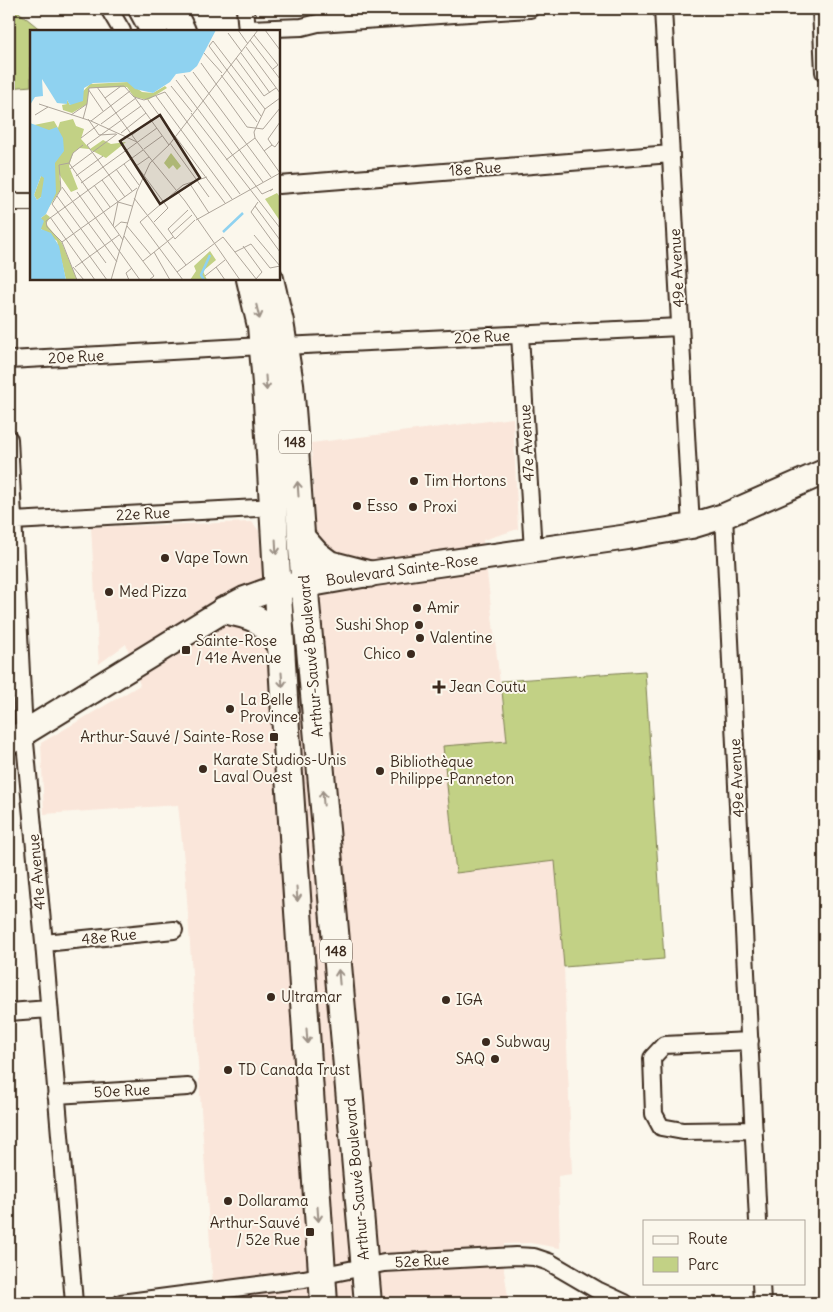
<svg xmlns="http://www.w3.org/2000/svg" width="833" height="1312" font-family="Delius,sans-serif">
	<rect width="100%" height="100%" fill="#fbf7ec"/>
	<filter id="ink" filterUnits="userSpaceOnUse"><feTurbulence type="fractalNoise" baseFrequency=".02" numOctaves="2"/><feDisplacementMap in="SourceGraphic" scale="10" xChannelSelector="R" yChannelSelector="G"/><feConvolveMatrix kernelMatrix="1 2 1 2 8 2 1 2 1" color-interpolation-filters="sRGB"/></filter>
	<g filter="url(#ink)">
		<path fill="#fae6da" d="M 513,418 L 518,529 L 483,540 L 507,741 L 443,746 L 456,873 L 555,861 L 564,967 L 572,1174 L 558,1176 L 560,1248 L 530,1243 L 504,1244 L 504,1270 L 509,1303 L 214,1303 L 185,870 L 178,805 L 44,814 L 41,743 L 140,685 L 126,644 L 99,664 L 91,527 L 252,522 L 259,531 L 260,548 L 315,521 L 311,443 Z"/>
		<path fill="#c2d185" stroke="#7e7e52" d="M 9,9 L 15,9 L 42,31 L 31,31 L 31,86 L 9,88 Z
			M 645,671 L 664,959 L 564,967 L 555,861 L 456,873 L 443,746 L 507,741 L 501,681 Z"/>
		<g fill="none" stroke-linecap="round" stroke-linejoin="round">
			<defs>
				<path id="street" d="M 109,9 L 122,31
					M 245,9 L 247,31
					M 663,9 L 691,526
					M 821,9 L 824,72
					M 247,29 L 302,27 L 318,23 L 530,9
					M 279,185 L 671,154
					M 9,202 L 31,202
					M 520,335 L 533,551
					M 284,346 L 680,327
					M 9,360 L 263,346
					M 9,439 L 24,732 L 44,943 L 74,1303
					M 724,516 L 758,1221
					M 13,521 L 274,507
					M 44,943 L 174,930
					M 9,1012 L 49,1009
					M 750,1041 L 664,1045 L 652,1058 L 654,1114 L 661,1127 L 683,1131 L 754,1130
					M 56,1095 L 188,1087
					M 761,1283 L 762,1303
					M 121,1303 L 304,1279 L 384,1263 L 516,1256 L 534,1257 L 549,1262 L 597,1290 L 625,1303"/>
				<path id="secondary" d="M 9,742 L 224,610 L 245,599 L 278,587 L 317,583 L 368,574 L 628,537 L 691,526 L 724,516 L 824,472"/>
				<path id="primary" d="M 142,9 L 154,31
					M 171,9 L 182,31
					M 250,279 L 261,326 L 266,384 L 285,715 L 324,1303
					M 270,279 L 280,322 L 290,384 L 293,421 L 306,604 L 368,1303
					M 301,537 L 316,554 L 329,564 L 368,574
					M 224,610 C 236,613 252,615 262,623 C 269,630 275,638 280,645"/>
			</defs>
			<use href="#street" stroke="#3b2a1e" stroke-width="20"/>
			<use href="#secondary" stroke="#3b2a1e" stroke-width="28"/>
			<use href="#primary" stroke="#3b2a1e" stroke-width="30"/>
			<use href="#street" stroke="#fbf7ec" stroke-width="16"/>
			<use href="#secondary" stroke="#fbf7ec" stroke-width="24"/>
			<use href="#primary" stroke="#fbf7ec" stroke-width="26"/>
		</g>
		<defs><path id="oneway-shaft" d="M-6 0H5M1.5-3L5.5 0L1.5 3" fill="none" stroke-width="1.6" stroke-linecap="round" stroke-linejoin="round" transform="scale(1.25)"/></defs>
		<g stroke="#9b9085">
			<use href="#oneway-shaft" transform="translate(258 312) rotate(77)"/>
			<use href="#oneway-shaft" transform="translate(266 383) rotate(86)"/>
			<use href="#oneway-shaft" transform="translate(298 489) rotate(-94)"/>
			<use href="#oneway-shaft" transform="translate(276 547) rotate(87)"/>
			<use href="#oneway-shaft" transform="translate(282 680) rotate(86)"/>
			<use href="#oneway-shaft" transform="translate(323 798) rotate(-95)"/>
			<use href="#oneway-shaft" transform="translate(297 894) rotate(86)"/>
			<use href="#oneway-shaft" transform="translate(339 977) rotate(-95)"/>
			<use href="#oneway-shaft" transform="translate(307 1036) rotate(86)"/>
			<use href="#oneway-shaft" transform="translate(318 1214) rotate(86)"/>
		</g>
	</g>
	<g fill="#3b2a1e" stroke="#fbf7ec" stroke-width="2">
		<circle cx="414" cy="481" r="5"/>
		<circle cx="357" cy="506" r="5"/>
		<circle cx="413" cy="507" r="5"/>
		<circle cx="165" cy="558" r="5"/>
		<circle cx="109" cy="592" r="5"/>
		<circle cx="417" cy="608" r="5"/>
		<circle cx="419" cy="625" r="5"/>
		<circle cx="420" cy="638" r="5"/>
		<rect x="181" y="645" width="10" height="10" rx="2.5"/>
		<circle cx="411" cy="654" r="5"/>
		<path d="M436.5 679.5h5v5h5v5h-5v5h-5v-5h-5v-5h5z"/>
		<circle cx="230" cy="709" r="5"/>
		<rect x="269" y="732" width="10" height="10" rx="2.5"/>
		<circle cx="203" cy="769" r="5"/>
		<circle cx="380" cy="771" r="5"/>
		<circle cx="271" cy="997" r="5"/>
		<circle cx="446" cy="1000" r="5"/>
		<circle cx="486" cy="1042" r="5"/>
		<circle cx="495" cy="1059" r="5"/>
		<circle cx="228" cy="1070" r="5"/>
		<circle cx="228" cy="1201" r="5"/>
		<rect x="305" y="1227" width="10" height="10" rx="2.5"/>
	</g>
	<g text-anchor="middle" stroke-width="4" stroke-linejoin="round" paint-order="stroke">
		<g fill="#fbf7ec" stroke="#75685c" stroke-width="1">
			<rect x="279" y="430.5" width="32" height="23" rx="4"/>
			<rect x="320" y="939.5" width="32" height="23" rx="4"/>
		</g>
		<g font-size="14" font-weight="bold" fill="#3b2a1e">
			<text x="295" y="447">148</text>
			<text x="336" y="956">148</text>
		</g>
		<g font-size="15" fill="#3b2a1e" stroke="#fbf7ec">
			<text transform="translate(475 169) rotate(-4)" y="5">18e Rue</text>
			<text transform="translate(677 268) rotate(-93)" y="5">49e Avenue</text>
			<text transform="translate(482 337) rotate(-3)" y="5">20e Rue</text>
			<text transform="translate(76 357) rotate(-3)" y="5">20e Rue</text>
			<text transform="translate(527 443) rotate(-93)" y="5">47e Avenue</text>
			<text transform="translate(143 514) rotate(-3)" y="5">22e Rue</text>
			<text transform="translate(402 570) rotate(-8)" y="5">Boulevard Sainte-Rose</text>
			<text transform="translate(311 656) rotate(-95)" y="5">Arthur-Sauvé Boulevard</text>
			<text transform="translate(737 778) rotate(-93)" y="5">49e Avenue</text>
			<text transform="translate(37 872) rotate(-95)" y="5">41e Avenue</text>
			<text transform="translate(109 937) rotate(-6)" y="5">48e Rue</text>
			<text transform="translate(122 1091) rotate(-3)" y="5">50e Rue</text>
			<text transform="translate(357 1179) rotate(-95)" y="5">Arthur-Sauvé Boulevard</text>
			<text transform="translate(422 1261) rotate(-3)" y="5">52e Rue</text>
		</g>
		<g font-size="15" fill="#3b2a1e" stroke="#fbf7ec" text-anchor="start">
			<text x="424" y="486">Tim Hortons</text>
			<text x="367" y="511">Esso</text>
			<text x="423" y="512">Proxi</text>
			<text x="175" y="563">Vape Town</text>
			<text x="119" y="597">Med Pizza</text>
			<text x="427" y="613">Amir</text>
			<text x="409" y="630" text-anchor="end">Sushi Shop</text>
			<text x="430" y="643">Valentine</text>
			<text x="196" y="646">Sainte-Rose<tspan x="196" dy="17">/ 41e Avenue</tspan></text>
			<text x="401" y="659" text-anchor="end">Chico</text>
			<text x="449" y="692">Jean Coutu</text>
			<text x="240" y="705">La Belle<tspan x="240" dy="17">Province</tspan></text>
			<text x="264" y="742" text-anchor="end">Arthur-Sauvé / Sainte-Rose</text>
			<text x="213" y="765">Karate Studios-Unis<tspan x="213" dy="17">Laval Ouest</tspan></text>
			<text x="390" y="767">Bibliothèque<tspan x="390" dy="17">Philippe-Panneton</tspan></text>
			<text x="281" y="1002">Ultramar</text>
			<text x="456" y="1005">IGA</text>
			<text x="496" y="1047">Subway</text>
			<text x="485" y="1064" text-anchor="end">SAQ</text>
			<text x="238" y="1075">TD Canada Trust</text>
			<text x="238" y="1206">Dollarama</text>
			<text x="300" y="1228" text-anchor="end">Arthur-Sauvé<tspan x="300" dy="17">/ 52e Rue</tspan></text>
		</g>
	</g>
	<g transform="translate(30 30)">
		<rect width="250" height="250" fill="#fbf7ec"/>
		<path d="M 98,52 L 112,62 L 123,63 L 135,56 L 137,58 L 118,70 L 104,67 L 97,57 L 59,58 L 57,74 L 42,83 L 33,80 L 32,75 L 37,74 L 37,70 L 40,75 L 60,54 ZM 43,89 L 46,96 L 54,99 L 51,109 L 60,119 L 73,110 L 81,114 L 96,112 L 76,128 L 59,119 L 49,118 L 43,123 L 39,136 L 48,159 L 41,162 L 29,144 L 31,159 L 17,180 L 11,167 L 7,170 L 4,165 L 11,146 L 14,120 L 4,95 L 24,91 L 28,98 L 30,92 ZM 141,123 L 151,136 L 147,140 L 143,135 L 139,139 L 134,133 ZM 247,163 L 250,167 L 250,191 L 235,169 ZM 16,184 L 20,187 L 16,194 L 32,213 L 47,250 L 36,250 L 27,211 L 11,199 L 11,188 ZM 180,221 L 186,230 L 173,241 L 177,250 L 160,250 L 166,241 L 164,236 Z" fill="#c2d185"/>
		<path d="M 0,0 L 186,0 L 167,36 L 160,42 L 146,44 L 140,52 L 123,63 L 105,59 L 97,52 L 63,53 L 54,58 L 53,71 L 40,75 L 37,70 L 37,74 L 27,73 L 12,49 L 13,66 L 5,67 L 0,75 ZM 0,93 L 19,100 L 27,97 L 33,108 L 34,121 L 25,133 L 26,163 L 16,184 L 11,188 L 14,191 L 11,199 L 21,203 L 29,216 L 36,250 L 0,250 ZM 11,146 L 14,148 L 11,167 L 7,170 L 4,165 Z" fill="#8fd2f0" fill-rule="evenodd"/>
		<path fill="none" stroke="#8fd2f0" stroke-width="2.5" d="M 193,202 L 213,183M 174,250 L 171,245 L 180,225"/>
		<path fill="none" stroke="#aea59a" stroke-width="1" d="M 208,0 L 218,14M 235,0 L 250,20M 198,3 L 212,22M 224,5 L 248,35 L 243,39M 220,10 L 250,49M 216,17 L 250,63M 174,23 L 192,43M 211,23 L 240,63M 206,28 L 234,66 L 246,58M 171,33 L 217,97 L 233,99 L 250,78M 163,42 L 241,147M 154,45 L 233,152M 191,45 L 227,92M 146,50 L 232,164 L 243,159 L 240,161M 141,56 L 162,82M 67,57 L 107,112M 58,59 L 73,81M 126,66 L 202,169M 75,68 L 91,56M 105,68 L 139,115M 250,68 L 235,79 L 224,102 L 225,108 L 250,143M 118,70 L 145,107M 9,74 L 61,91 L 107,112 L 155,171 L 210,250M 161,83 L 250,198M 5,85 L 18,77M 41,85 L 57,74 L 59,58 L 94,56 L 104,67 L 114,70 L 135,62 L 210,164M 231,86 L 179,16 L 183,11 L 235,79M 53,89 L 57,74M 58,89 L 69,105 L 86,104M 61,91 L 100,61M 71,94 L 106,68M 91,103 L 116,83M 102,105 L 121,90M 145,106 L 195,173M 51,108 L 68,95M 140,113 L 179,167M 57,115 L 111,76M 57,115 L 95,167M 242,115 L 238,109 L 250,92M 114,119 L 132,106M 234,121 L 242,115 L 245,117 L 250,110M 101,128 L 138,178 L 124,192M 196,130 L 225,108M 39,133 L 29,135 L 31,159 L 22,174 L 77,250M 39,133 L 93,210M 39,133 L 43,123 L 53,115M 94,134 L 109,155M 106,136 L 119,127M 40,139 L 87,104M 86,139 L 102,161M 46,146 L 73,126M 72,150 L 88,172 L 102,176M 51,153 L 127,98M 160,154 L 179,183M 64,155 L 80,177M 32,157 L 87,232M 47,162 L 110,250M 27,166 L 76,233M 104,168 L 156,235M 228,172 L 221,182 L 250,222M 225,176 L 250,210M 158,180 L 138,199 L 145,209 L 165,190M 20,187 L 65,250M 166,190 L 250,143M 83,196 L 88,172M 97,196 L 121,225M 84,198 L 91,192 L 98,193M 141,204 L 162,185M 224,205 L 250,236M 94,206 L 124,246 L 119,250M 32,212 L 107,158M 213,216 L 232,242 L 226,249M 124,222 L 140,250M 205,222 L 221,214 L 240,238 L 250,236M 113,231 L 143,207M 43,237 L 54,250M 45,237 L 89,205M 186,237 L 195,250M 147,242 L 193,207 L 227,250M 175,246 L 195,230M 47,250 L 32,212 L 17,197 L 16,191 L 113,120M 81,250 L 107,161 L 120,133 L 139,115 L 228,0M 99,250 L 96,243 L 102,238M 153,250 L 110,192 L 153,155 L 177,147"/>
		<path fill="#3b2a1e" fill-opacity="0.15" stroke="#3b2a1e" stroke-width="2.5" d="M 130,85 L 170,148 L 130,174 L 90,111 Z"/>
		<rect width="250" height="250" fill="none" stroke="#3b2a1e" stroke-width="2.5"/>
	</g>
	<rect width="833" height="1312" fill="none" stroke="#fbf7ec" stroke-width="30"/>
	<rect x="15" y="15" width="803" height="1282" fill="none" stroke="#3b2a1e" stroke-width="2" filter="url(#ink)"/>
	<rect x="643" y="1220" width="162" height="65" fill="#fbf7ec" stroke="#aea59a"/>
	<rect x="653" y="1236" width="25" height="8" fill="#fbf7ec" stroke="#aea59a"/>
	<text x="688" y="1244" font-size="15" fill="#3b2a1e">Route</text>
	<rect x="653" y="1257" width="25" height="15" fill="#c2d185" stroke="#aea59a"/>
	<text x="688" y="1270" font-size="15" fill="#3b2a1e">Parc</text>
</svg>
